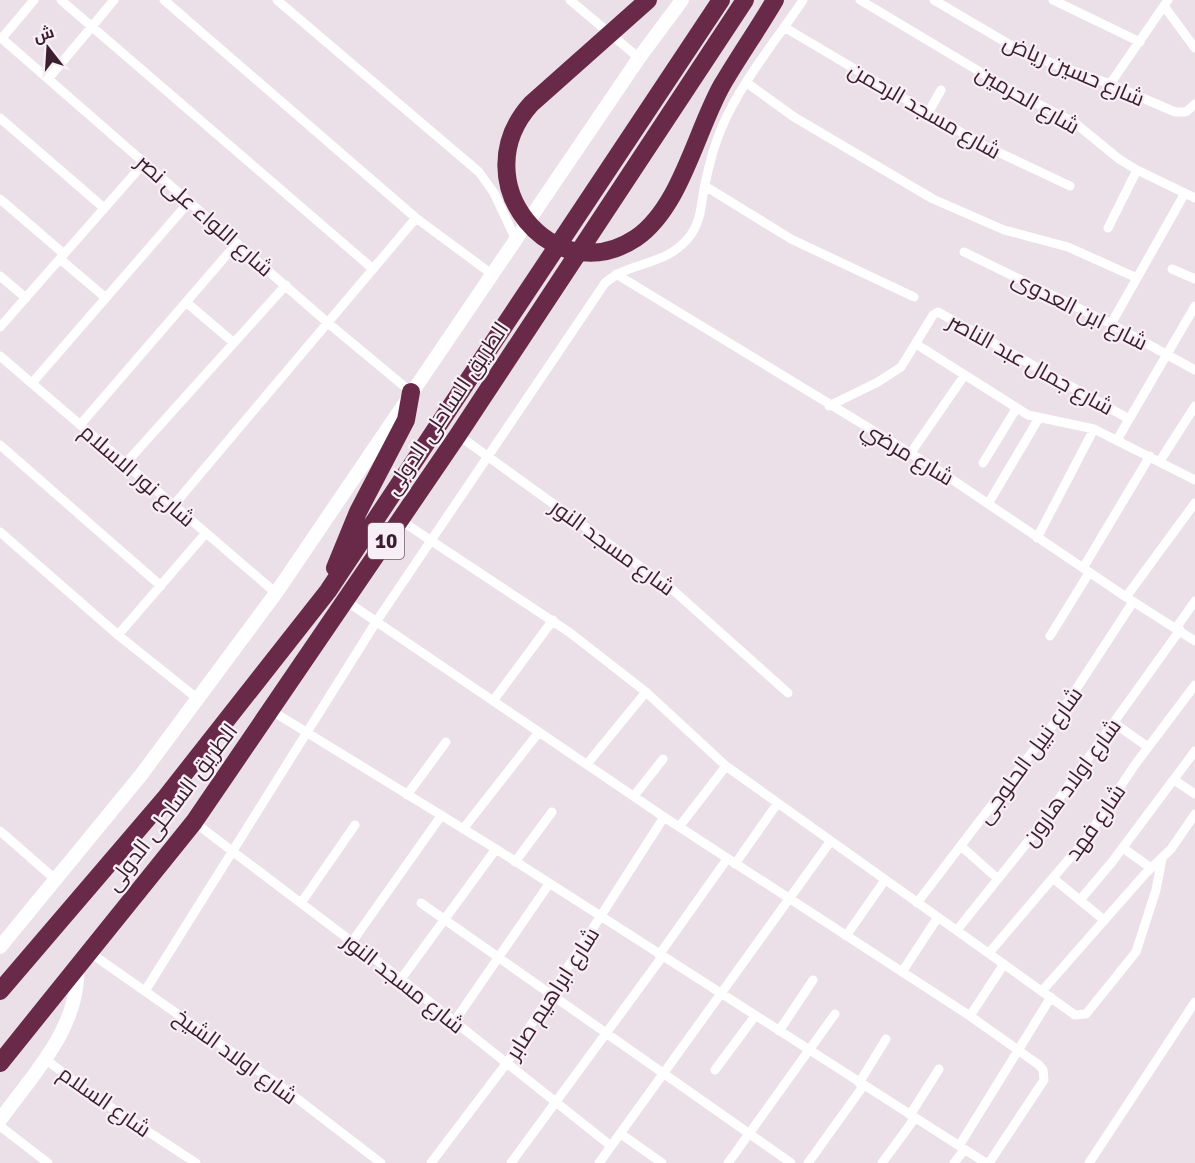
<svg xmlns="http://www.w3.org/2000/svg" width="1195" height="1163" font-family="Signika,Cairo,sans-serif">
	<rect width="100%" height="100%" fill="#ebdfe8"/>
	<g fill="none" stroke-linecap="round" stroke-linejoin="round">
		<path stroke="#fff" stroke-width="9" d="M 61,0 L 373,269
			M 164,0 L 416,218 L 493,275
			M 277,0 L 479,172 L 494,193 L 516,240
			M 570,0 L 639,58
			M 860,0 L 1007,88 L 1075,123 L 1119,159 L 1137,170 L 1195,198
			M 934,0 L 1024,53 L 1110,84 L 1175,112 L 1186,112 L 1195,104
			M 1053,0 L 1140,42
			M 1164,6 L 1195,48
			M 784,27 L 981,144 L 1070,186
			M 0,37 L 328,323 L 411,392
			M 2,38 L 34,0
			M 48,79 L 114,0
			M 747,83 L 794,117 L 933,199 L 1004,230 L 1068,247 L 1137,278
			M 1110,84 L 1168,0
			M 928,113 L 941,90
			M 0,118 L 104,208
			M 705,186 L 791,239 L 914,297
			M 0,199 L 64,254
			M 1108,228 L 1137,170
			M 964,252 L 1111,324 L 1195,370
			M 60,259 L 106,298
			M 1172,269 L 1195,279
			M 616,274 L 938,470 L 1126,597 L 1195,641
			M 0,276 L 26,298
			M 186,302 L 234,343
			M 1111,324 L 1185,193
			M 0,327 L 144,163
			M 916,344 L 1028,415 L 1094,429 L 1195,480
			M 0,356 L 276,593
			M 32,383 L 189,202
			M 829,406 L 878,382 L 901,367 L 933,315 L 938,312 L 1129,419
			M 80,425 L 237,243
			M 458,435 L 674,591 L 788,693
			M 1117,440 L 1195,306
			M 0,445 L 161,586
			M 910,454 L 964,376
			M 1160,461 L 1195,406
			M 983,463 L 1016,409
			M 125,464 L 286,285
			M 988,504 L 1039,418
			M 173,506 L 416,218
			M 400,520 L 569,632 L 646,692 L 726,766 L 1075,1015 L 1086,1014 L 1136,952 L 1156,890 L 1162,859
			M 0,532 L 118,635 L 198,699
			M 1037,538 L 1094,429
			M 1083,568 L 1150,456
			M 1126,597 L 1195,503
			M 346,601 L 664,817 L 970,1016 L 1039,1065 L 1043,1070 L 1044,1080 L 989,1163
			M 1176,628 L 1195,601
			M 118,635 L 205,534
			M 1050,636 L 1089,573
			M 493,701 L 553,620
			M 272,711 L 496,849 L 986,1163
			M 1114,723 L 1148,747
			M 587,764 L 646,692
			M 1174,780 L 1195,794
			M 407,795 L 446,742
			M 634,796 L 663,759
			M 194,822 L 401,979 L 611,1146
			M 679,827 L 726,766
			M 463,829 L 539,732
			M 0,831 L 56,880
			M 962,847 L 998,879
			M 1123,848 L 1151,868
			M 515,862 L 552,812
			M 735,864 L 777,804
			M 1054,879 L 1104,920
			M 1080,900 L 1112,862 L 1195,751
			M 301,903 L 355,825
			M 421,903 L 791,1163
			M 917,903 L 1052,726 L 1133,602
			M 957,930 L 1030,839 L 1180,630
			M 846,936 L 885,880
			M 352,942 L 441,816
			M 89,952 L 286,1090 L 381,1163
			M 989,953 L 1086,839 L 1134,766 L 1195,685
			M 659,955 L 727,859
			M 902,972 L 938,917
			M 401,979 L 496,849
			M 145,991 L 376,622 L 605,283 C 632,260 666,267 690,236 C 702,220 701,202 705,184 C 709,165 714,145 722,127 C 741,82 776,41 803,0
			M 1042,991 L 1145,874 L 1171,849 L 1195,814
			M 970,1016 L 1004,964
			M 454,1022 L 549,884
			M 779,1031 L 813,980
			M 44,1058 L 92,1095 L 196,1163
			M 715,1070 L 755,1016
			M 859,1083 L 886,1039
			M 910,1115 L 939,1069
			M 0,1126 L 48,1163
			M 621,1134 L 662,1163
			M 959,1146 L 1051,997
			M 431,1163 L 506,1064 L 664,817
			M 511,1163 L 662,957
			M 599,1163 L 830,842
			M 728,1163 L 835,1014
			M 808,1163 L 864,1085
			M 882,1163 L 915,1118
			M 954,1163 L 964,1150
			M 1089,1163 L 1195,1002"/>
		<path stroke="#fff" stroke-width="14" d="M 0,947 L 141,775 L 276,593 L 639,58 L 682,0
			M 0,1120 C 33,1074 81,1026 77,966"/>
		<path stroke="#692a4a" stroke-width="18" d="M 648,0 L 531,104 C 461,182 554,293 636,238 C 681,207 696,131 722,85 C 739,56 758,29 775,0
			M 335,568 L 358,512 L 406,420 L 411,392
			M 0,991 L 166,797 L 328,591 L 721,0
			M 0,1063 L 194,822 L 458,435 L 745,0"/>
	</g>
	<g text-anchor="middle" stroke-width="4.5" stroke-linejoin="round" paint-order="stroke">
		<rect fill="#f8eff6" stroke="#745d6b" stroke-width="1.5" x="368" y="523" width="36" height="36" rx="4.5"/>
		<g font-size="21" font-weight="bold" fill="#3c1f2f">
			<text x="386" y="548">10</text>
		</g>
		<g font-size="22" fill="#3c1f2f" stroke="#f8eff6">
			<text transform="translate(1074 70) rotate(23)" y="8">شارع حسين رياض</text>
			<text transform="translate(1028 99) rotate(30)" y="8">شارع الحرمين</text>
			<text transform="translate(925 110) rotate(30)" y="8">شارع مسجد الرحمن</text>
			<text transform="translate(205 215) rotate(41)" y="8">شارع اللواء على نصر</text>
			<text transform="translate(1080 310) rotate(27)" y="8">شارع ابن العدوى</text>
			<text transform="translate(1031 364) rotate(29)" y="8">شارع جمال عبد الناصر</text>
			<text transform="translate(446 408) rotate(-56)" y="8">الطريق الساحلى الدولى</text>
			<text transform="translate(908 453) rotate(31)" y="8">شارع مرضي</text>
			<text transform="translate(138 475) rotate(41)" y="8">شارع نور الاسلام</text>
			<text transform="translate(613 547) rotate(36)" y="8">شارع مسجد النور</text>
			<text transform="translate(1029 755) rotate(-54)" y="8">شارع نبيل الحلوجى</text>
			<text transform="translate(1071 782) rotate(-54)" y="8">شارع اولاد هارون</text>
			<text transform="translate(171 807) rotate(-53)" y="8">الطريق الساحلى الدولى</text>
			<text transform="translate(1095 822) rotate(-55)" y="8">شارع فهد</text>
			<text transform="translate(404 983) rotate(38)" y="8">شارع مسجد النور</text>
			<text transform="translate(552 993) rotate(-57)" y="8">شارع ابراهيم صابر</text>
			<text transform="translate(236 1056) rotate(36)" y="8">شارع اولاد الشيخ</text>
			<text transform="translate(105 1101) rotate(35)" y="8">شارع السلام</text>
		</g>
	</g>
	<g transform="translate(48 48) rotate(343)" stroke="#f8eff6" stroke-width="4.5" paint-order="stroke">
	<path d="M0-4.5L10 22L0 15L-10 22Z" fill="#3c1f2f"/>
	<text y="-9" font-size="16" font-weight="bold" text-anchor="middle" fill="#3c1f2f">ش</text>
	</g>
</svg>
